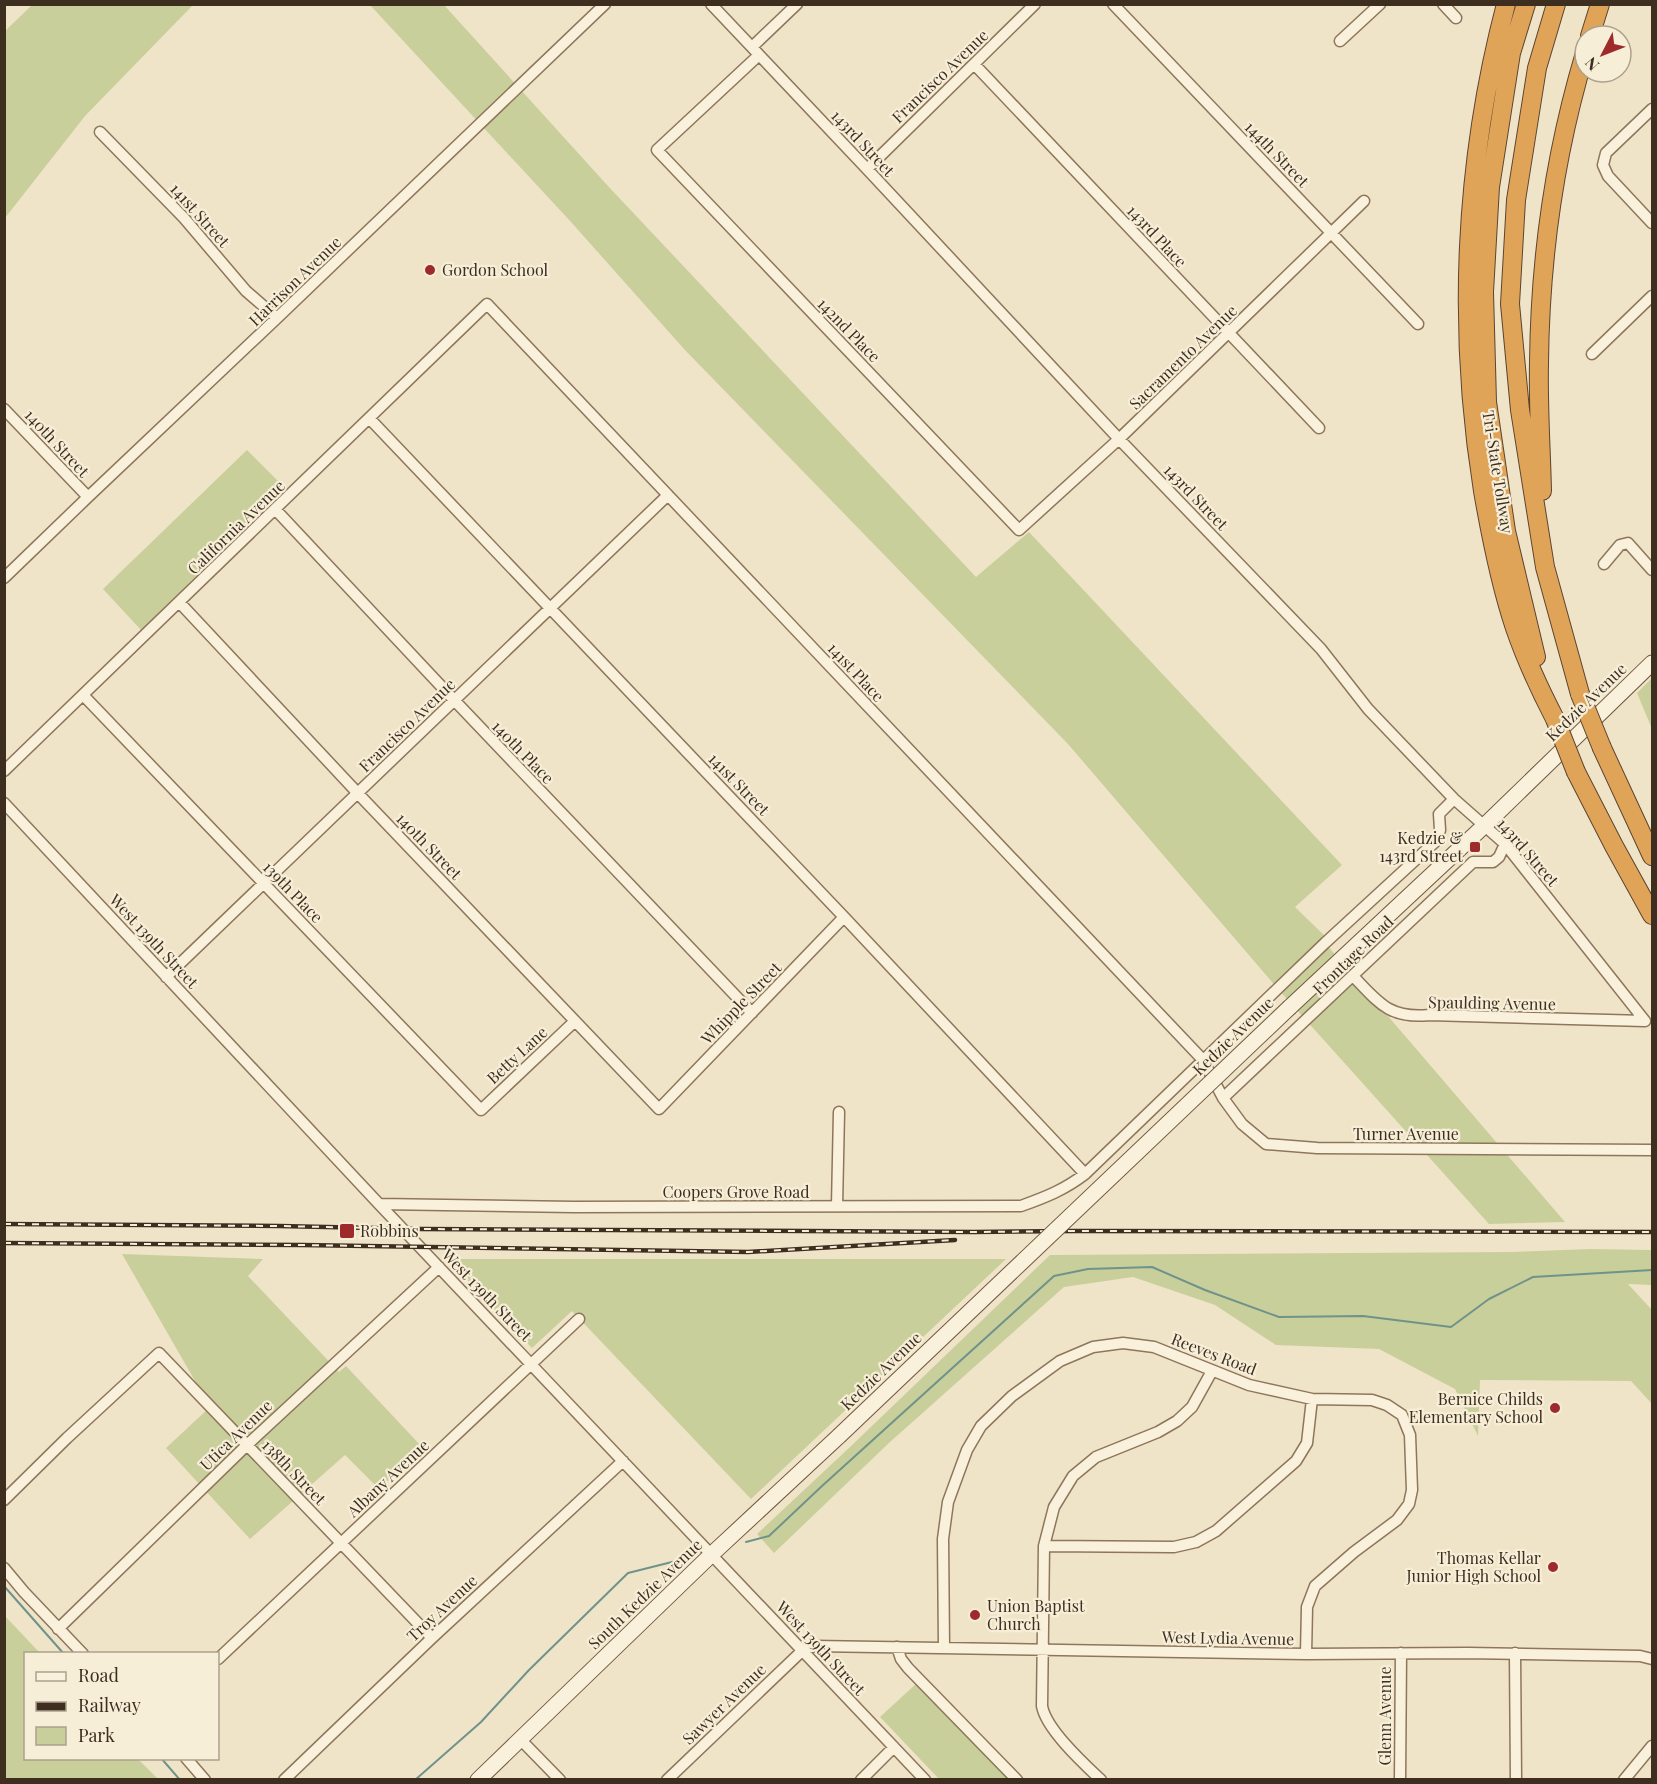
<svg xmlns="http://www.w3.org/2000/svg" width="1657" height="1784" font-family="'Playfair Display',serif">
	<rect width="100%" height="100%" fill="#f0e4c8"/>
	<path fill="#c9cf9b" d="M 32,5 L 193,5 L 85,116 L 5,218 L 5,31 Z
		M 370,5 L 444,5 L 608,186 L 976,577 L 1029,532 L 1342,865 L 1295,907 L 1329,940 L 1326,944 L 1565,1222 L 1489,1224 L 1278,989 L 1068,744 L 684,349 L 571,222 Z
		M 247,450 L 285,488 L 141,630 L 103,589 Z
		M 1652,678 L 1652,729 L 1637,693 Z
		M 1590,1249 L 1652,1250 L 1652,1285 L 1628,1284 L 1652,1310 L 1652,1404 L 1631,1381 L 1480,1380 L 1478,1436 L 1455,1389 L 1379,1349 L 1276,1345 L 1215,1305 L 1133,1277 L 1064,1287 L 890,1442 L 774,1553 L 757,1534 L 850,1447 L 1050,1255 L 1511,1252 Z
		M 122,1254 L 263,1259 L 248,1276 L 339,1372 L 346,1366 L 423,1448 L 379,1489 L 345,1455 L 250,1539 L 166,1448 L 210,1407 Z
		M 444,1259 L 1006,1259 L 751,1499 L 572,1311 L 532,1348 Z
		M 4,1615 L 40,1653 L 26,1654 L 26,1758 L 138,1759 L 158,1779 L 5,1779 Z
		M 917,1683 L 1011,1779 L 939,1779 L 880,1717 Z"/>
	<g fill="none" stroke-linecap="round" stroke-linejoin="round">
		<path stroke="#6f938a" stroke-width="2" d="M 746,1542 L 769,1536 L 822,1486 L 1054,1276 L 1088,1269 L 1152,1267 L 1205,1290 L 1279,1317 L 1363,1316 L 1451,1327 L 1489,1299 L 1533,1277 L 1652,1270
			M 4,1586 L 64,1654
			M 161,1758 L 180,1780
			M 415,1780 L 481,1722 L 529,1670 L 628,1573 L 688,1558"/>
		<defs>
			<path id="minor" d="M 711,4 L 867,169 L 1119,439 L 1321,649 L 1368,709 L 1454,799 L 1505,844 L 1645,1021
				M 1113,4 L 1418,324
				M 1443,4 L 1456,18
				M 1340,41 L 1380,4
				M 752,47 L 797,4
				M 759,55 L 657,150 L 1019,530 L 1119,439 L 1364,201
				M 974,64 L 1319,428
				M 1652,109 L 1606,153 L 1603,165 L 1608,176 L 1652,223
				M 100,132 L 184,218 L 246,291 L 277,318
				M 867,169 L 1035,4
				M 1592,354 L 1652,296
				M 4,409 L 88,497
				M 369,418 L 844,917 L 1085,1174
				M 275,509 L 455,701 L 752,1013
				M 1604,564 L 1620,545 L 1628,543 L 1652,570
				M 4,578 L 88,497 L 277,318 L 605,4
				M 179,602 L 366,802 L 659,1109 L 844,917
				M 83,695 L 481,1110 L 575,1021
				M 4,771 L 487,304 L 1203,1060 L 1223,1098 L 1242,1124 L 1266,1144 L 1317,1148 L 1652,1150
				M 4,803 L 379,1204 L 925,1780
				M 1353,976 C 1378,1002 1389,1019 1429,1015 L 1645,1021
				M 166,977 L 668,495
				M 1223,1098 L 1473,862 L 1493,862 L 1499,857 L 1505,844
				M 379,1204 L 574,1207 L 1021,1206 C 1046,1197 1064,1190 1085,1174 L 1325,943 L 1436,841 L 1440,830 L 1439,814 L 1454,799
				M 837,1206 L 839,1112
				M 4,1500 L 67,1438 L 159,1353 L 432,1638
				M 1044,1546 L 1174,1547 L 1196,1542 L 1216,1531 L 1296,1461 L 1307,1443 L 1312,1399
				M 4,1568 L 24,1592 L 83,1654
				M 58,1629 L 247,1445 L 439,1267
				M 897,1647 L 901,1659 L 908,1668 L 1017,1780
				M 944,1647 L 943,1539 L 948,1502 L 967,1450 L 981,1426 L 1012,1396 L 1060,1361 L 1093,1347 L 1123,1343 L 1154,1347 L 1249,1385 L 1312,1399 L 1372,1400 L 1387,1405 L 1402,1415 L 1410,1435 L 1412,1490 L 1409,1504 L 1397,1520 L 1354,1552 L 1315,1586 L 1307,1607 L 1306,1654
				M 1515,1653 L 1516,1780
				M 218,1659 L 579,1319
				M 520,1739 L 560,1780
				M 186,1758 L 205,1780
				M 284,1780 L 432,1638 L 623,1461
				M 667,1780 L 803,1650 L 814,1646 L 1306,1654 L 1468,1653 L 1640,1656 L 1652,1659
				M 861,1780 L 894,1747
				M 1101,1780 C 1083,1763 1046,1729 1042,1706 L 1044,1546 L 1054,1507 L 1073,1476 L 1096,1457 L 1158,1432 L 1177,1421 L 1192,1407 L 1212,1371
				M 1400,1780 L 1401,1653
				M 1624,1780 L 1652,1746"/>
			<path id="secondary" d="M 1290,1007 L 1485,825 L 1652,663
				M 478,1780 L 712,1554 L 839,1436"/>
			<path id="motorway" d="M 1506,4 C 1464,163 1457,329 1483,491 C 1491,537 1500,584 1515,628 C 1526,660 1540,690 1555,719
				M 1526,4 L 1511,53 L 1490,187 L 1484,292 L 1487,402 L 1506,531 L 1536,657
				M 1556,4 L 1537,68 L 1516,200 L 1510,304 L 1520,410 L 1545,567 L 1580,694
				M 1590,36 L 1600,4
				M 1542,491 C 1541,448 1538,406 1539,363 C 1540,259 1555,153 1585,53
				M 1602,748 L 1652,856
				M 1576,772 L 1614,846 L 1652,915"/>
		</defs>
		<use href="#minor" stroke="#8d765c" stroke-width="13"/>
		<use href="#secondary" stroke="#6f573f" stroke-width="17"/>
		<use href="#motorway" stroke="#5b4430" stroke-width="20"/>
		<use href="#minor" stroke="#faf1dc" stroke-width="10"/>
		<use href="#secondary" stroke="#faf1dc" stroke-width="15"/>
		<use href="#motorway" stroke="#e0a458" stroke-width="18"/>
		<defs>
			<path id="rail" d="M 4,1224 L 279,1226 L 421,1229 L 974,1232 L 1076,1231 L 1652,1232
				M 4,1243 L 302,1245 L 748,1252 L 955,1240"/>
		</defs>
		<use href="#rail" stroke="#3d2e20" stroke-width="4.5"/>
		<use href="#rail" stroke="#f7eed8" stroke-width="2" stroke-dasharray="7" stroke-linecap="butt"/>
		<defs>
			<path id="secondary-bridge" d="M 839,1436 L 1290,1007"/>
			<path id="motorway-bridge" d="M 1580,694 L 1602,748
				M 1555,719 L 1576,772"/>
		</defs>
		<use href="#secondary-bridge" stroke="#6f573f" stroke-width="17" stroke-linecap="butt"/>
		<use href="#motorway-bridge" stroke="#5b4430" stroke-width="20" stroke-linecap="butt"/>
		<use href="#secondary-bridge" stroke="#faf1dc" stroke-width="15"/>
		<use href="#motorway-bridge" stroke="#e0a458" stroke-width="18"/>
	</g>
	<g fill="#9e2a2b" stroke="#f7eed8" stroke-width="2">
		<circle cx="430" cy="270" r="6"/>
		<rect x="1469" y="841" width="12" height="12" rx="3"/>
		<rect x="339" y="1223" width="16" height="16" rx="3"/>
		<circle cx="1555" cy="1408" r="6"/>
		<circle cx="1553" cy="1567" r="6"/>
		<circle cx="975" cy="1615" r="6"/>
	</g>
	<g text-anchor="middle" stroke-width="4.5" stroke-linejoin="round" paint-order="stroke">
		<g font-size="16" fill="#3d2e20" stroke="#f7eed8">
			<text transform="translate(940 76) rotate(-44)" y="6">Francisco Avenue</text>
			<text transform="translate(863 143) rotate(47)" y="6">143rd Street</text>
			<text transform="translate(1277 154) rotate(46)" y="6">144th Street</text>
			<text transform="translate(200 215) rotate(48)" y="6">141st Street</text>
			<text transform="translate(1157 236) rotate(47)" y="6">143rd Place</text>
			<text transform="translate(295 281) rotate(-44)" y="6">Harrison Avenue</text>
			<text transform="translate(849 330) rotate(46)" y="6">142nd Place</text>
			<text transform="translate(1183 357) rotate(-44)" y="6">Sacramento Avenue</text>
			<text transform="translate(57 443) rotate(47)" y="6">140th Street</text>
			<text transform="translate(1498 472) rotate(81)" y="6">Tri-State Tollway</text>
			<text transform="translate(1196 497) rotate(46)" y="6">143rd Street</text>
			<text transform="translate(236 527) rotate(-44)" y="6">California Avenue</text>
			<text transform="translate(856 672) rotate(47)" y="6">141st Place</text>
			<text transform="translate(1586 702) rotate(-44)" y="6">Kedzie Avenue</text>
			<text transform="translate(407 725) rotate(-44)" y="6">Francisco Avenue</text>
			<text transform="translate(523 752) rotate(46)" y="6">140th Place</text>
			<text transform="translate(739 784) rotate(46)" y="6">141st Street</text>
			<text transform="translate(429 846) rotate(46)" y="6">140th Street</text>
			<text transform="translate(1528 852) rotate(49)" y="6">143rd Street</text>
			<text transform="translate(293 892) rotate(46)" y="6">139th Place</text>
			<text transform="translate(154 941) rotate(47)" y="6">West 139th Street</text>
			<text transform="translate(1353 955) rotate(-44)" y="6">Frontage Road</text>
			<text transform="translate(741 1003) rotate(-46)" y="6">Whipple Street</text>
			<text transform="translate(1492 1003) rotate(1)" y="6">Spaulding Avenue</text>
			<text transform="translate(1233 1036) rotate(-44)" y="6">Kedzie Avenue</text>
			<text transform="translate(517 1055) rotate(-43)" y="6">Betty Lane</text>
			<text x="1406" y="1140">Turner Avenue</text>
			<text x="736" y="1198">Coopers Grove Road</text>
			<text transform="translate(487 1295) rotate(46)" y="6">West 139th Street</text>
			<text transform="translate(1214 1354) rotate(21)" y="6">Reeves Road</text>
			<text transform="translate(881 1371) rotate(-44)" y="6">Kedzie Avenue</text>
			<text transform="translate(236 1435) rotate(-44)" y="6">Utica Avenue</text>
			<text transform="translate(294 1472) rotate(46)" y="6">138th Street</text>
			<text transform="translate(388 1478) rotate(-43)" y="6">Albany Avenue</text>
			<text transform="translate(645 1594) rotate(-44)" y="6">South Kedzie Avenue</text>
			<text transform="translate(442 1608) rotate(-43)" y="6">Troy Avenue</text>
			<text transform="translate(1228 1638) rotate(1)" y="6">West Lydia Avenue</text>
			<text transform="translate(821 1648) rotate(47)" y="6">West 139th Street</text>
			<text transform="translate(724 1704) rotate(-44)" y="6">Sawyer Avenue</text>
			<text transform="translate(1385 1716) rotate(-90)" y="6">Glenn Avenue</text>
		</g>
		<g font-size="16" fill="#3d2e20" stroke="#f7eed8" text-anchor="start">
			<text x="442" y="276">Gordon School</text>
			<text x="1463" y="844" text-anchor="end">Kedzie &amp;<tspan x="1463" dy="18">143rd Street</tspan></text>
			<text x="360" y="1237">Robbins</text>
			<text x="1543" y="1405" text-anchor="end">Bernice Childs<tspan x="1543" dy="18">Elementary School</tspan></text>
			<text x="1541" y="1564" text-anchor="end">Thomas Kellar<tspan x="1541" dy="18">Junior High School</tspan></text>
			<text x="987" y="1612">Union Baptist<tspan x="987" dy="18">Church</tspan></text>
		</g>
	</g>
	<rect width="1657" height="1784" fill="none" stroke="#3d2e20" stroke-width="12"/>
	<rect x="24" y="1652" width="195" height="108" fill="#f7eed8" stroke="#ada18e" stroke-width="1.5"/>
	<rect x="36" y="1672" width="30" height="9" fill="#faf1dc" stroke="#ada18e" stroke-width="1.5"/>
	<text x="78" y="1682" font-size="18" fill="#3d2e20">Road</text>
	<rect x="36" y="1702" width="30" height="9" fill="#3d2e20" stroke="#ada18e" stroke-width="1.5"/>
	<text x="78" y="1712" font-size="18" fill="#3d2e20">Railway</text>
	<rect x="36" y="1727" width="30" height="18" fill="#c9cf9b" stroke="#ada18e" stroke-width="1.5"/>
	<text x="78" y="1742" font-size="18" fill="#3d2e20">Park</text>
	<g transform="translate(1603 54) rotate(228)"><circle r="28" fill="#f7eed8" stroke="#ada18e" stroke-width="1.5"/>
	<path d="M0-4.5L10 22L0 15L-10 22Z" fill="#9e2a2b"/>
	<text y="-9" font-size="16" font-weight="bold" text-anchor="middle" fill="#3d2e20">N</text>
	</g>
</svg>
